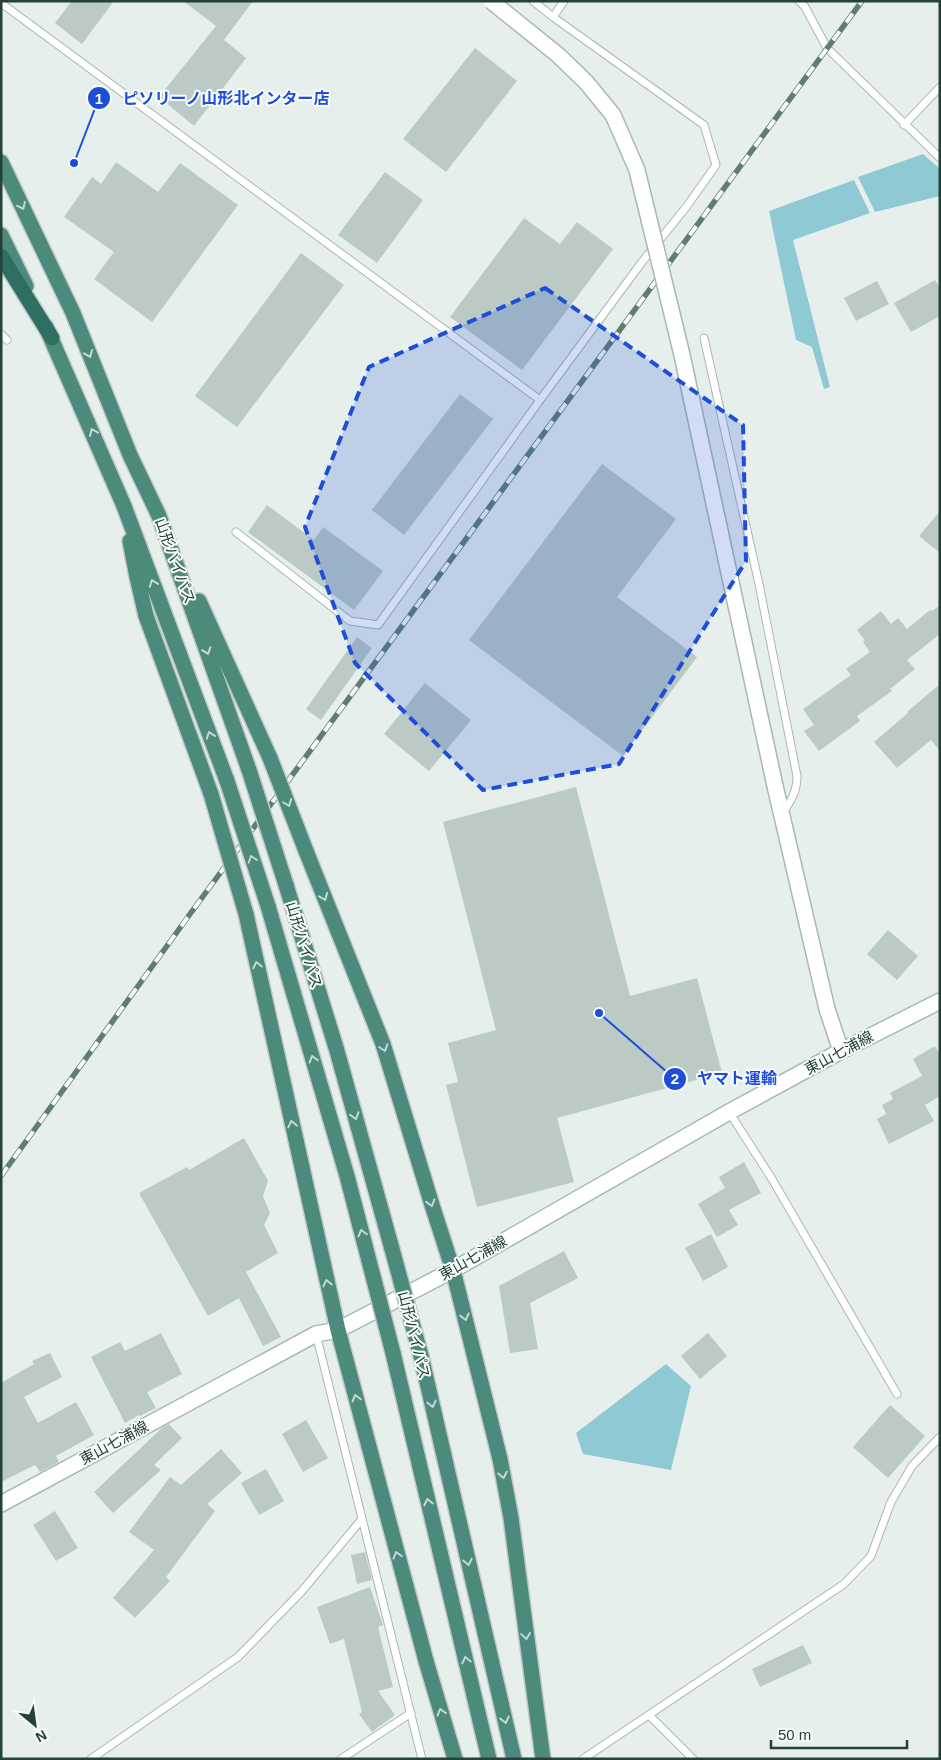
<svg xmlns="http://www.w3.org/2000/svg" width="941" height="1760" font-family="Helvetica,'Noto Sans JP',sans-serif">
	<rect width="100%" height="100%" fill="#e6efeb"/>
	<path fill="#8ec9d4" d="M 923,154 L 940,169 L 940,196 L 875,212 L 858,177 Z
		M 854,180 L 870,213 L 793,240 L 830,387 L 824,389 L 812,347 L 796,340 L 769,211 Z
		M 666,1364 L 691,1386 L 671,1470 L 583,1454 L 576,1433 Z"/>
	<path fill="#bbcac4" d="M 72,1 L 114,1 L 82,44 L 55,23 Z
		M 183,1 L 253,1 L 224,40 L 246,58 L 194,126 L 159,97 L 216,26 Z
		M 475,48 L 517,81 L 446,172 L 403,139 Z
		M 116,162 L 158,192 L 180,163 L 238,205 L 152,322 L 94,279 L 114,252 L 64,217 L 92,177 L 101,184 Z
		M 385,172 L 423,200 L 377,263 L 338,235 Z
		M 524,218 L 560,244 L 577,222 L 613,249 L 522,370 L 450,317 Z
		M 301,253 L 344,285 L 237,427 L 195,396 Z
		M 935,280 L 940,288 L 940,316 L 911,332 L 894,303 Z
		M 877,281 L 889,304 L 856,321 L 844,298 Z
		M 460,394 L 493,419 L 404,535 L 372,510 Z
		M 602,464 L 676,519 L 617,597 L 697,657 L 623,756 L 469,640 Z
		M 267,505 L 314,540 L 323,527 L 383,571 L 354,610 L 248,532 Z
		M 940,511 L 940,553 L 919,536 Z
		M 940,605 L 940,634 L 907,660 L 915,669 L 890,689 L 892,691 L 857,716 L 860,721 L 819,751 L 804,731 L 814,725 L 803,709 L 851,675 L 846,669 L 870,652 L 863,642 L 865,640 L 857,630 L 881,611 L 891,624 L 898,618 L 907,629 L 930,610 L 932,611 Z
		M 357,637 L 372,648 L 321,720 L 306,709 Z
		M 425,683 L 471,720 L 429,771 L 384,734 Z
		M 940,684 L 940,751 L 931,740 L 897,768 L 874,742 L 908,713 L 907,712 Z
		M 576,787 L 630,996 L 697,978 L 722,1073 L 557,1118 L 574,1182 L 477,1207 L 446,1085 L 458,1082 L 448,1043 L 496,1030 L 443,822 Z
		M 888,930 L 918,956 L 897,980 L 867,954 Z
		M 935,1046 L 940,1055 L 940,1096 L 925,1105 L 934,1121 L 889,1144 L 877,1119 L 886,1114 L 882,1105 L 893,1099 L 890,1093 L 922,1076 L 913,1059 Z
		M 244,1138 L 268,1181 L 263,1196 L 270,1213 L 264,1225 L 278,1253 L 246,1272 L 281,1337 L 263,1346 L 239,1298 L 208,1316 L 139,1193 L 187,1167 L 189,1170 Z
		M 744,1162 L 761,1193 L 729,1210 L 738,1225 L 717,1237 L 698,1204 L 725,1188 L 719,1177 Z
		M 711,1234 L 728,1267 L 703,1281 L 685,1248 Z
		M 564,1251 L 578,1278 L 530,1303 L 538,1349 L 510,1353 L 499,1286 Z
		M 161,1333 L 182,1374 L 147,1392 L 156,1408 L 140,1416 L 139,1415 L 125,1423 L 91,1357 L 120,1342 L 125,1351 Z
		M 708,1333 L 727,1356 L 700,1379 L 681,1356 Z
		M 50,1353 L 62,1377 L 24,1397 L 38,1423 L 76,1402 L 94,1435 L 56,1456 L 59,1462 L 40,1472 L 35,1465 L 1,1482 L 1,1383 L 34,1364 L 32,1361 Z
		M 890,1405 L 925,1436 L 888,1478 L 853,1447 Z
		M 306,1420 L 328,1458 L 303,1472 L 282,1434 Z
		M 169,1424 L 182,1438 L 154,1465 L 161,1470 L 113,1513 L 94,1492 L 163,1427 Z
		M 221,1449 L 242,1473 L 207,1504 L 215,1511 L 166,1577 L 170,1581 L 135,1618 L 113,1598 L 154,1550 L 129,1532 L 170,1477 L 181,1485 Z
		M 266,1469 L 284,1501 L 259,1515 L 241,1483 Z
		M 55,1511 L 78,1548 L 56,1561 L 33,1525 Z
		M 365,1552 L 372,1580 L 357,1584 L 351,1555 Z
		M 370,1587 L 383,1625 L 378,1627 L 393,1687 L 378,1691 L 395,1715 L 372,1732 L 359,1714 L 362,1712 L 344,1639 L 330,1644 L 317,1607 Z
		M 803,1645 L 812,1663 L 760,1687 L 752,1669 Z"/>
	<g fill="none" stroke-linecap="round" stroke-linejoin="round">
		<defs>
			<path id="service" d="M 533,1 L 553,17
				M 799,1 L 805,7 L 827,48 L 940,158
				M 1,3 L 540,400
				M 904,125 L 940,87
				M 1,334 L 7,340
				M 704,338 L 759,584 L 797,776 C 797,792 791,801 782,814
				M 236,532 L 350,621 L 378,625 L 540,400 L 642,262 L 687,206 L 716,165 L 704,125 L 553,17 L 564,1
				M 729,1112 L 772,1179 L 897,1394
				M 316,1334 L 422,1759
				M 649,1715 L 693,1759
				M 91,1759 L 238,1657 L 302,1591 L 362,1519
				M 341,1759 L 411,1713
				M 583,1759 L 844,1584 L 871,1556 L 891,1502 L 912,1466 L 940,1437"/>
			<path id="tertiary" d="M 775,786 L 827,1009 L 841,1051"/>
			<path id="secondary" d="M 1,1504 L 316,1334 L 338,1330 L 453,1270 L 729,1112 L 841,1051 L 940,1001"/>
			<path id="trunk" d="M 1,162 L 73,313 L 130,455 L 159,516 L 249,770
				M 1,235 L 26,286
				M 46,327 L 124,506 L 227,781
				M 130,541 L 137,577 L 146,616 L 211,794
				M 199,601 L 270,758
				M 306,851 L 383,1044 L 432,1205 L 453,1270 L 500,1459 L 511,1518 L 543,1759
				M 286,885 L 337,1051 L 392,1249
				M 268,906 L 347,1176 L 374,1280
				M 246,914 L 338,1330 L 426,1661 L 455,1759
				M 393,1353 L 489,1759
				M 421,1356 L 514,1759"/>
			<path id="motorway" d="M 1,256 L 52,338"/>
		</defs>
		<use href="#service" stroke="#a8b8b2" stroke-width="9"/>
		<use href="#tertiary" stroke="#a8b8b2" stroke-width="18"/>
		<use href="#secondary" stroke="#a4bbb3" stroke-width="18"/>
		<use href="#trunk" stroke="#c2cac8" stroke-width="18"/>
		<use href="#motorway" stroke="#c2cac8" stroke-width="18"/>
		<use href="#service" stroke="#fff" stroke-width="7"/>
		<use href="#tertiary" stroke="#fff" stroke-width="15"/>
		<use href="#secondary" stroke="#fff" stroke-width="15"/>
		<use href="#trunk" stroke="#4c8a7c" stroke-width="15"/>
		<use href="#motorway" stroke="#2f6f62" stroke-width="15"/>
		<defs>
			<path id="rail" d="M 1,1176 L 190,914 L 862,1"/>
		</defs>
		<use href="#rail" stroke="#5f7d75" stroke-width="5.5"/>
		<use href="#rail" stroke="#f7fbf9" stroke-width="4" stroke-dasharray="11" stroke-linecap="butt"/>
		<defs>
			<path id="tertiary-bridge" d="M 491,1 L 558,55 L 586,82 L 613,115 L 637,170 L 682,355 L 775,786"/>
			<path id="trunk-bridge" d="M 270,758 L 306,851
				M 249,770 L 286,885
				M 227,781 L 268,906
				M 211,794 L 246,914
				M 392,1249 L 421,1356
				M 374,1280 L 393,1353"/>
		</defs>
		<use href="#tertiary-bridge" stroke="#a8b8b2" stroke-width="18" stroke-linecap="butt"/>
		<use href="#trunk-bridge" stroke="#c2cac8" stroke-width="18" stroke-linecap="butt"/>
		<use href="#tertiary-bridge" stroke="#fff" stroke-width="15"/>
		<use href="#trunk-bridge" stroke="#4c8a7c" stroke-width="15"/>
	</g>
	<defs><path id="oneway-chevron" d="M-2-3.5L2.5 0L-2 3.5" fill="none" stroke-width="1.6" stroke-linecap="round" stroke-linejoin="round" transform="scale(1.25)"/></defs>
	<g stroke="#c4d9d4">
		<use href="#oneway-chevron" transform="translate(22 206) rotate(65)"/>
		<use href="#oneway-chevron" transform="translate(89 354) rotate(68)"/>
		<use href="#oneway-chevron" transform="translate(93 432) rotate(-113)"/>
		<use href="#oneway-chevron" transform="translate(153 583) rotate(-110)"/>
		<use href="#oneway-chevron" transform="translate(207 651) rotate(71)"/>
		<use href="#oneway-chevron" transform="translate(210 735) rotate(-110)"/>
		<use href="#oneway-chevron" transform="translate(288 803) rotate(69)"/>
		<use href="#oneway-chevron" transform="translate(252 859) rotate(-108)"/>
		<use href="#oneway-chevron" transform="translate(324 897) rotate(68)"/>
		<use href="#oneway-chevron" transform="translate(257 965) rotate(-102)"/>
		<use href="#oneway-chevron" transform="translate(384 1048) rotate(72)"/>
		<use href="#oneway-chevron" transform="translate(313 1059) rotate(-106)"/>
		<use href="#oneway-chevron" transform="translate(355 1116) rotate(74)"/>
		<use href="#oneway-chevron" transform="translate(292 1124) rotate(-102)"/>
		<use href="#oneway-chevron" transform="translate(431 1203) rotate(73)"/>
		<use href="#oneway-chevron" transform="translate(362 1233) rotate(-105)"/>
		<use href="#oneway-chevron" transform="translate(327 1283) rotate(-103)"/>
		<use href="#oneway-chevron" transform="translate(465 1317) rotate(76)"/>
		<use href="#oneway-chevron" transform="translate(356 1398) rotate(-105)"/>
		<use href="#oneway-chevron" transform="translate(432 1404) rotate(77)"/>
		<use href="#oneway-chevron" transform="translate(503 1475) rotate(79)"/>
		<use href="#oneway-chevron" transform="translate(428 1502) rotate(-103)"/>
		<use href="#oneway-chevron" transform="translate(397 1555) rotate(-105)"/>
		<use href="#oneway-chevron" transform="translate(468 1562) rotate(78)"/>
		<use href="#oneway-chevron" transform="translate(526 1636) rotate(82)"/>
		<use href="#oneway-chevron" transform="translate(466 1660) rotate(-103)"/>
		<use href="#oneway-chevron" transform="translate(441 1712) rotate(-107)"/>
		<use href="#oneway-chevron" transform="translate(505 1720) rotate(77)"/>
	</g>
	<path fill="#1d4ed8" fill-opacity="0.2" stroke="#1d4ed8" stroke-width="4" stroke-dasharray="10 6" stroke-linejoin="round" d="M 545,288 L 743,425 L 746,561 L 619,764 L 483,790 L 355,663 L 305,527 L 369,367 Z"/>
	<g text-anchor="middle" stroke-width="4" stroke-linejoin="round" paint-order="stroke">
		<g font-size="15" fill="#24423a" stroke="#f7fbf9">
			<text transform="translate(175 561) rotate(70)" y="5">山形バイパス</text>
			<text transform="translate(304 945) rotate(73)" y="5">山形バイパス</text>
			<text transform="translate(839 1053) rotate(-28)" y="5">東山七浦線</text>
			<text transform="translate(473 1258) rotate(-29)" y="5">東山七浦線</text>
			<text transform="translate(414 1335) rotate(76)" y="5">山形バイパス</text>
			<text transform="translate(114 1443) rotate(-28)" y="5">東山七浦線</text>
		</g>
	</g>
	<path fill="none" stroke="#1d4ed8" stroke-width="2" d="M74 163L99 98M599 1013L675 1079"/>
	<g fill="#1d4ed8" stroke="#f7fbf9" stroke-width="2">
		<circle cx="74" cy="163" r="5"/>
		<circle cx="599" cy="1013" r="5"/>
		<circle cx="99" cy="98" r="12"/>
		<circle cx="675" cy="1079" r="12"/>
	</g>
	<g font-size="15" text-anchor="middle" font-weight="bold" fill="#fff">
		<text x="99" y="104">1</text>
		<text x="675" y="1084">2</text>
	</g>
	<g font-size="16" text-anchor="middle" font-weight="bold" fill="#1d4ed8" stroke="#f7fbf9" stroke-width="4" stroke-linejoin="round" paint-order="stroke">
		<text x="226" y="104">ピソリーノ山形北インター店</text>
		<text x="737" y="1084">ヤマト運輸</text>
	</g>
	<rect width="941" height="1760" fill="none" stroke="#24423a" stroke-width="5"/>
	<g transform="translate(35 1725) rotate(151)" stroke="#f7fbf9" stroke-width="4" paint-order="stroke">
	<path d="M0-4L9 19L0 12L-9 19Z" fill="#24423a"/>
	<text y="-8" font-size="14" font-weight="bold" text-anchor="middle" fill="#24423a">N</text>
	</g>
	<path d="M771 1740v8h136v-8" fill="none" stroke="#24423a" stroke-width="2.5"/>
	<text x="778" y="1740" font-size="15" fill="#24423a" stroke="#f7fbf9" stroke-width="4" paint-order="stroke">50 m</text>
</svg>
